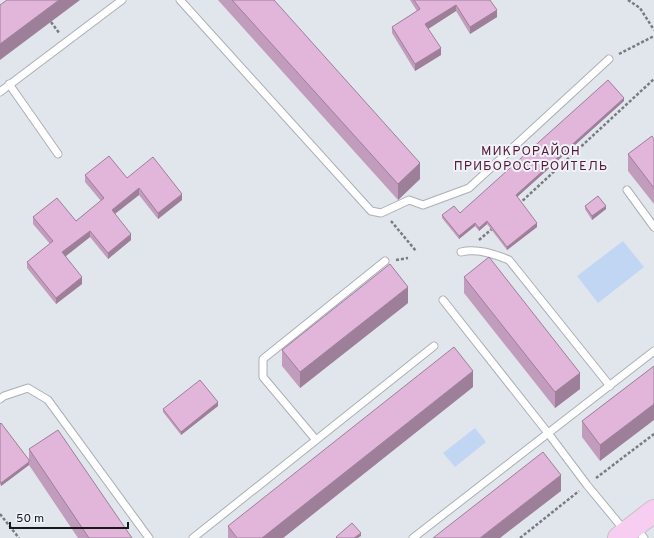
<svg xmlns="http://www.w3.org/2000/svg" width="654" height="538" font-family="Overpass,sans-serif">
	<rect width="100%" height="100%" fill="#e1e5ec"/>
	<path fill="#c1d6f3" d="M 623,241 L 644,267 L 598,303 L 577,276 Z
		M 475,428 L 486,442 L 455,467 L 443,453 Z"/>
	<g fill="none" stroke-linecap="round" stroke-linejoin="round">
		<defs>
			<path id="lane" d="M 180,0 L 371,211 L 381,213 L 409,200 L 423,205 L 469,188 L 609,59
				M 9,84 L 58,154
				M 0,92 L 122,0
				M 627,190 L 654,227
				M 461,252 C 477,248 494,254 509,260 L 610,386
				M 443,300 L 548,433 L 587,485 L 625,531
				M 0,399 L 4,396 L 28,388 L 48,400 L 149,538
				M 316,440 L 263,377 L 263,359 L 385,261
				M 635,527 L 644,538
				M 193,538 L 434,346
				M 413,538 L 654,351"/>
			<path id="primary" d="M 619,538 L 654,511"/>
		</defs>
		<use href="#lane" stroke="#abb0b5" stroke-width="9"/>
		<use href="#primary" stroke="#c3c3c4" stroke-width="24"/>
		<path stroke="#787b7f" stroke-width="2.5" stroke-dasharray="3 2" stroke-linecap="butt" d="M 628,0 L 640,8 L 654,30
			M 51,22 L 60,34
			M 619,54 L 654,36
			M 519,204 L 654,79
			M 391,221 L 416,251
			M 479,240 L 493,228
			M 396,260 L 408,258
			M 596,478 L 654,434
			M 0,514 L 19,538
			M 520,538 L 579,491"/>
		<use href="#lane" stroke="#fff" stroke-width="7"/>
		<use href="#primary" stroke="#f7cef2" stroke-width="22"/>
	</g>
	<path fill="#c29cbc" d="M 218,0 L 274,0 L 420,179 L 398,200 Z
		M 410,0 L 490,0 L 497,17 L 470,34 L 456,11 L 428,29 L 441,55 L 415,71 L 392,33 L 392,27 L 417,11 Z
		M 624,101 L 517,197 L 537,227 L 507,250 L 487,224 L 479,231 L 475,226 L 459,239 L 442,218 L 442,215 L 460,213 Z
		M 654,139 L 654,204 L 628,171 L 628,154 Z
		M 85,175 L 127,178 L 182,200 L 158,219 L 139,195 L 115,214 L 131,240 L 108,259 L 90,237 L 66,256 L 82,284 L 56,304 L 27,268 L 27,262 L 50,244 L 33,224 L 33,217 L 76,221 L 101,201 L 85,182 Z
		M 585,206 L 606,209 L 592,220 L 585,209 Z
		M 464,277 L 580,389 L 555,408 L 464,293 Z
		M 408,303 L 300,388 L 282,366 L 282,350 Z
		M 654,366 L 600,461 L 582,437 L 582,421 Z
		M 473,387 L 283,538 L 228,538 L 228,526 Z
		M 218,406 L 181,435 L 163,412 L 163,409 Z
		M 0,424 L 29,460 L 29,449 L 132,538 L 78,538 L 29,465 L 1,486 L 0,484 Z"/>
	<path fill="#9e7f99" d="M 59,0 L 80,0 L 0,60 L 0,44 Z
		M 456,5 L 456,11 L 425,31 L 425,24 Z
		M 497,10 L 497,17 L 470,34 L 470,27 Z
		M 441,48 L 441,55 L 415,71 L 415,64 Z
		M 624,98 L 624,101 L 516,198 L 516,195 Z
		M 420,163 L 420,179 L 398,200 L 398,184 Z
		M 139,188 L 139,195 L 112,216 L 112,210 Z
		M 182,194 L 182,200 L 158,219 L 158,213 Z
		M 606,206 L 606,209 L 592,220 L 592,216 Z
		M 487,221 L 487,224 L 479,231 L 479,228 Z
		M 475,223 L 475,226 L 459,239 L 459,236 Z
		M 537,223 L 537,227 L 507,250 L 507,247 Z
		M 90,231 L 90,237 L 62,259 L 62,252 Z
		M 131,234 L 131,240 L 108,259 L 108,253 Z
		M 82,277 L 82,284 L 56,304 L 56,298 Z
		M 408,287 L 408,303 L 300,388 L 300,372 Z
		M 473,371 L 473,387 L 283,538 L 262,538 Z
		M 580,373 L 580,389 L 555,408 L 555,392 Z
		M 218,402 L 218,406 L 181,435 L 181,432 Z
		M 654,404 L 654,420 L 600,461 L 600,445 Z
		M 29,462 L 29,465 L 1,486 L 1,483 Z
		M 561,475 L 561,491 L 500,538 L 480,538 Z
		M 361,533 L 361,536 L 358,538 L 354,538 Z"/>
	<path fill="#e2b5db" stroke="#9e7f99" d="M 7,0 L 59,0 L 0,44 L 0,5 Z
		M 232,0 L 274,0 L 420,163 L 398,184 Z
		M 414,0 L 490,0 L 497,10 L 470,27 L 456,5 L 425,24 L 441,48 L 415,64 L 392,27 L 420,9 Z
		M 608,80 L 624,98 L 516,195 L 537,223 L 507,247 L 487,221 L 479,228 L 475,223 L 459,236 L 442,215 L 454,206 L 460,213 Z
		M 652,136 L 654,139 L 654,188 L 628,154 Z
		M 109,156 L 127,178 L 153,157 L 182,194 L 158,213 L 139,188 L 112,210 L 131,234 L 108,253 L 90,231 L 62,252 L 82,277 L 56,298 L 27,262 L 53,241 L 33,217 L 57,198 L 76,221 L 104,198 L 85,175 Z
		M 598,196 L 606,206 L 592,216 L 585,206 Z
		M 489,257 L 580,373 L 555,392 L 464,277 Z
		M 390,264 L 408,287 L 300,372 L 282,350 Z
		M 454,347 L 473,371 L 262,538 L 237,538 L 228,526 Z
		M 654,366 L 654,404 L 600,445 L 582,421 Z
		M 200,380 L 218,402 L 181,432 L 163,409 Z
		M 1,423 L 29,460 L 29,462 L 1,483 L 0,481 L 0,424 Z
		M 58,430 L 132,538 L 89,538 L 29,449 Z
		M 543,452 L 561,475 L 480,538 L 433,538 Z
		M 352,523 L 361,533 L 354,538 L 337,538 L 336,537 Z"/>
	<g text-anchor="middle" stroke-width="4" stroke-linejoin="round" paint-order="stroke">
		<g font-size="13" letter-spacing="1" fill="#591733" stroke="#eef3f9">
			<text x="531" y="155">МИКРОРАЙОН<tspan x="531" dy="15">ПРИБОРОСТРОИТЕЛЬ</tspan></text>
		</g>
	</g>
	<path d="M10 522v6h118v-6" fill="none" stroke="#17191b" stroke-width="2"/>
	<text x="16" y="522" font-size="12" fill="#17191b" stroke="#eef3f9" stroke-width="3" paint-order="stroke">50 m</text>
</svg>
